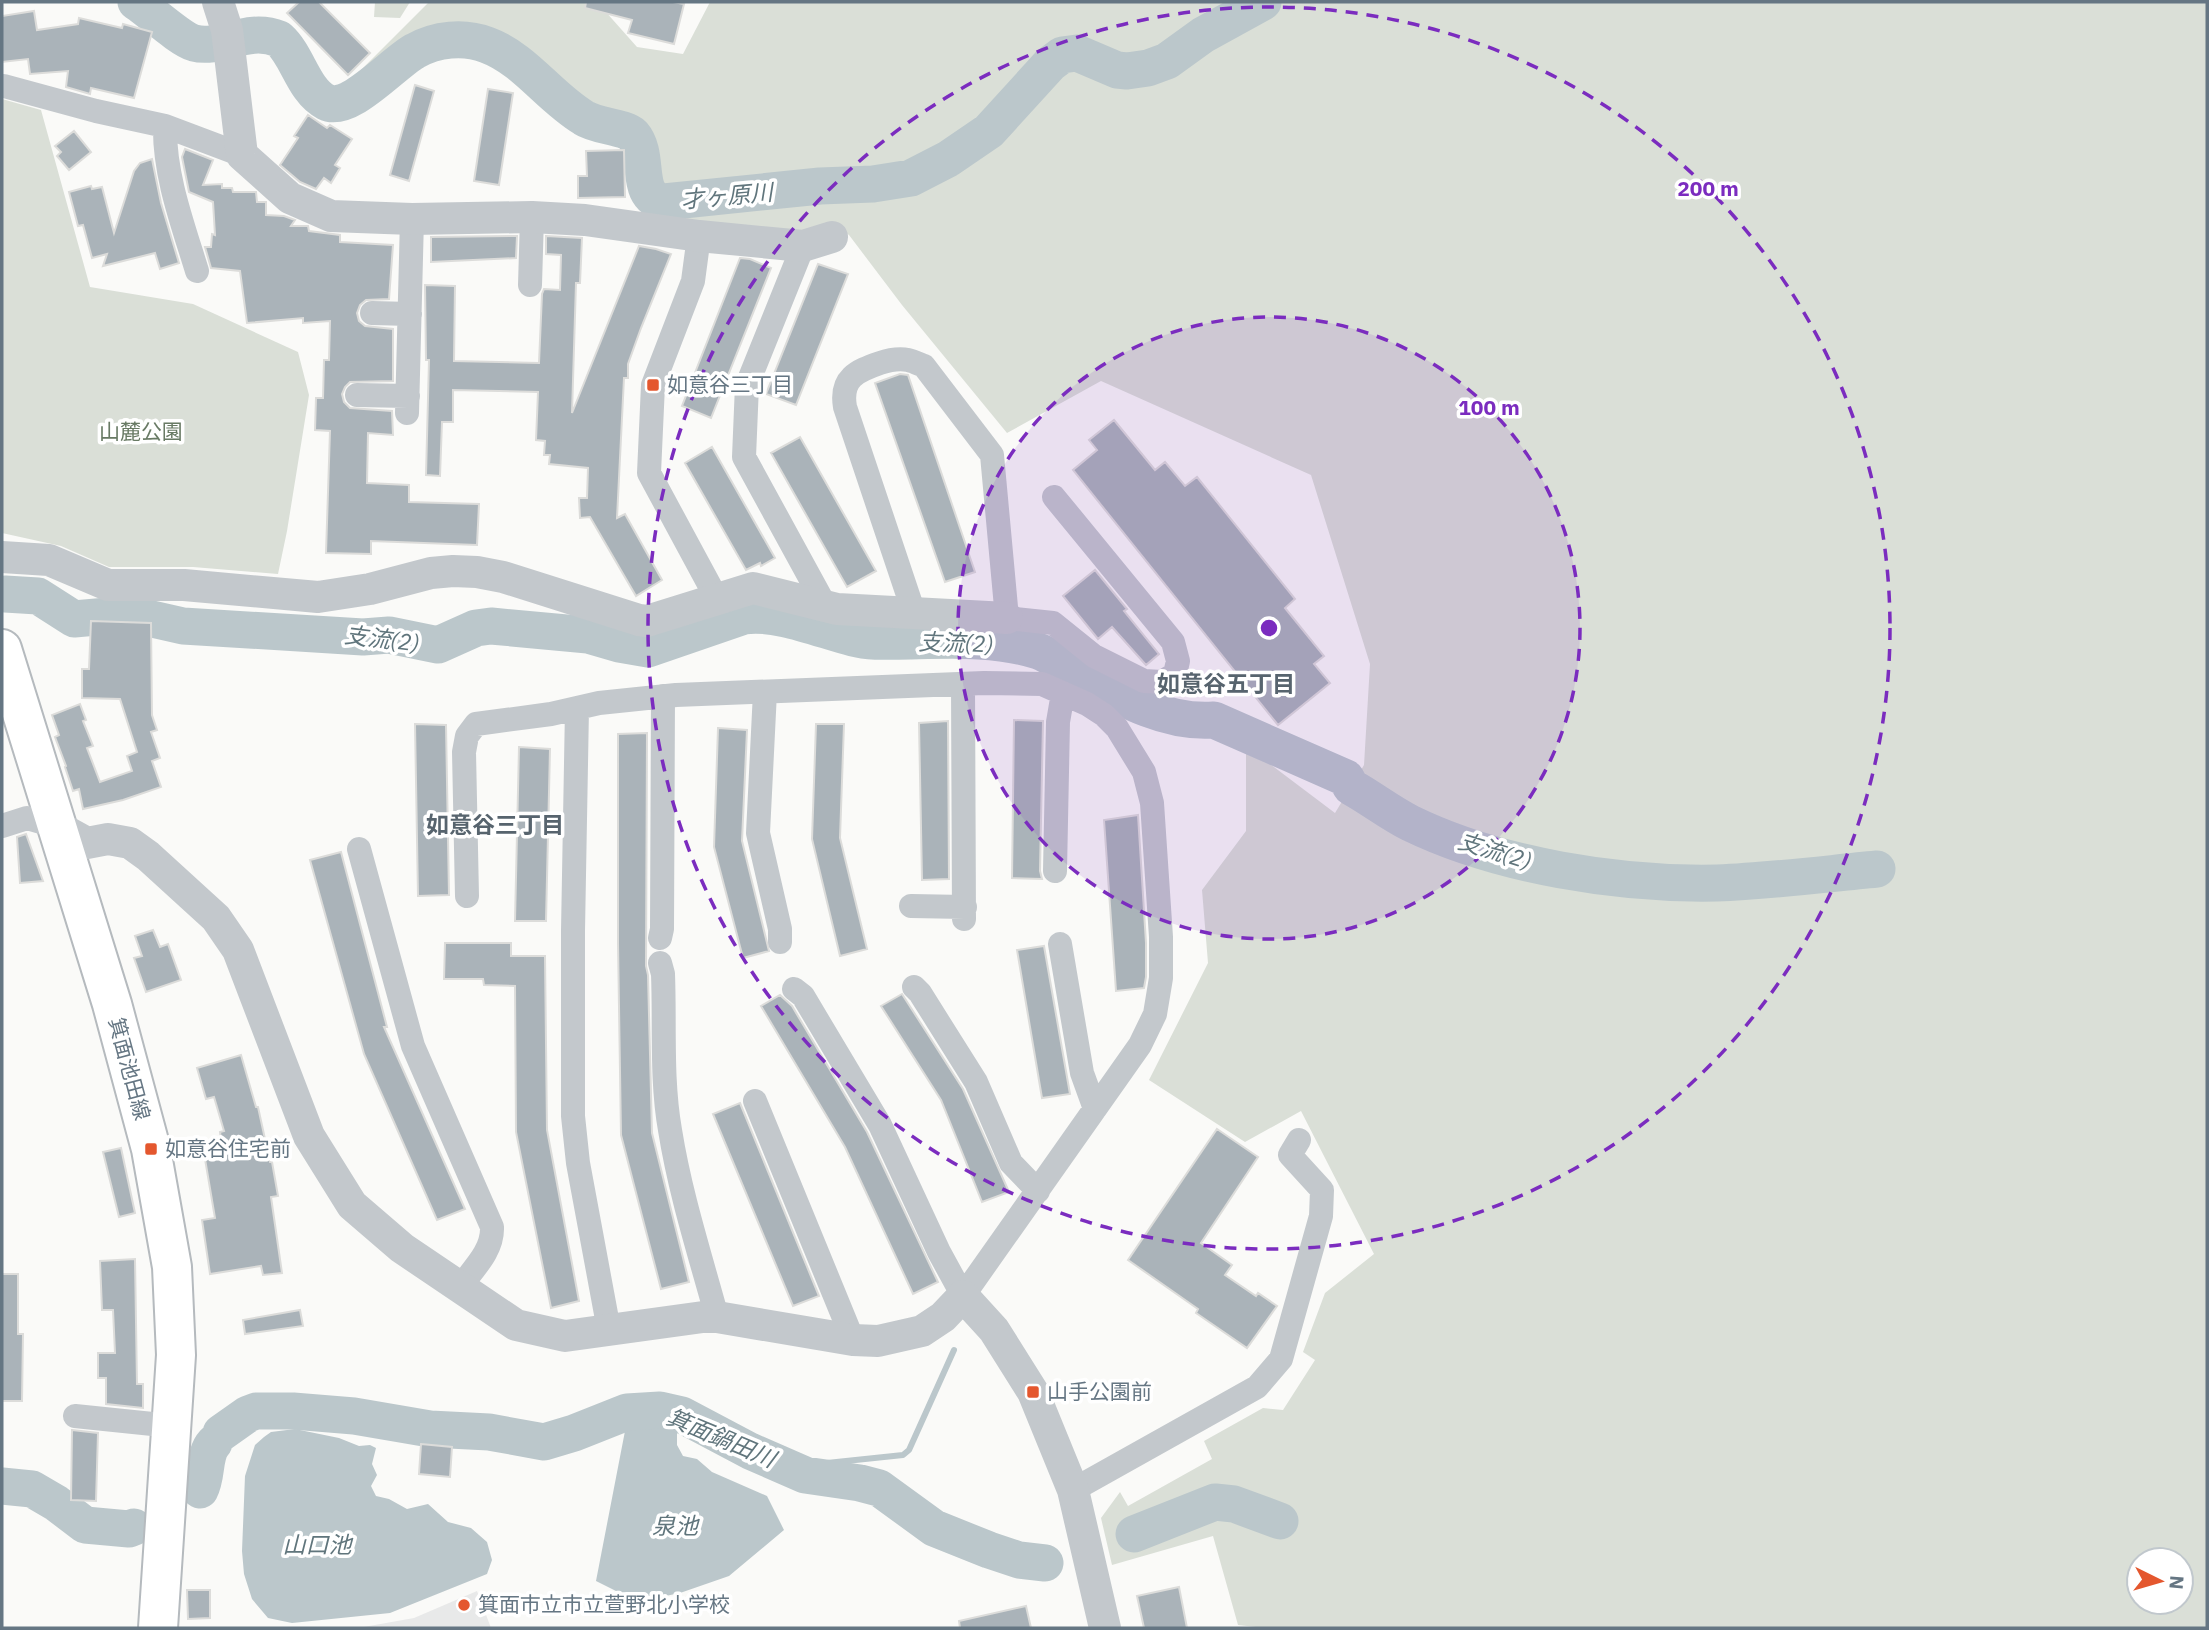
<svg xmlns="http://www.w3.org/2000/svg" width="2209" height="1630" font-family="'IBM Plex Sans','Noto Sans JP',sans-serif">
	<rect width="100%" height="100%" fill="#fafaf8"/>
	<path fill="#e8e9e9" d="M 477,1591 L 491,1628 L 358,1628 L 414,1618 Z"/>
	<path fill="#dadfd7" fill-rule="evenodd" d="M 375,2 L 410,2 L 400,18 L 374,17 Z
		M 429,2 L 597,2 L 637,47 L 683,54 L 710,2 L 2207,2 L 2207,1628 L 1265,1628 L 1238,1625 L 1213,1536 L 1112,1565 L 1101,1518 L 1120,1492 L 1128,1506 L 1212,1459 L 1204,1441 L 1263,1408 L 1283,1410 L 1315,1360 L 1303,1352 L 1325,1293 L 1374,1254 L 1301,1111 L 1245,1142 L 1149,1080 L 1208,963 L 1202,890 L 1246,831 L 1246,746 L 1335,813 L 1364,765 L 1370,664 L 1311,475 L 1101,381 L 1007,433 L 902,305 L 849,235 L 833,224 L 799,236 L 669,223 C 672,206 667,196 656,184 L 656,165 L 641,126 L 592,116 L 502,40 L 464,33 L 416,40 L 347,95 L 342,89 ZM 2139,1560 L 2181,1560 L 2181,1602 L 2139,1602 Z
		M 2,99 L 41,110 L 90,287 L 193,304 L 298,352 L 309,395 L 287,531 L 278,574 L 193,567 L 109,567 L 61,546 L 2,533 Z"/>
	<path fill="#bbc7cb" d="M 654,1424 L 677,1427 L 677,1445 L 683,1456 L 697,1459 L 712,1472 L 767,1496 L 784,1530 L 729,1576 L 680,1593 L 651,1599 L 626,1596 L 596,1581 L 625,1431 Z
		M 295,1429 L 339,1438 L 359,1446 L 370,1445 L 376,1448 L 372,1464 L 377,1475 L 371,1486 L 376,1496 L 389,1499 L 407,1509 L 428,1504 L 448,1522 L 471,1528 L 487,1542 L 492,1560 L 487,1574 L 390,1613 L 292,1623 L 268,1618 L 252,1599 L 244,1574 L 242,1551 L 245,1476 L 255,1445 L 264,1437 L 271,1432 Z"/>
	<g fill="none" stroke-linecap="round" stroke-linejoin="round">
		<path stroke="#bbc7cb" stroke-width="6" d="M 792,1469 L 808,1465 L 903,1455 L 909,1450 L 954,1350"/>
		<path stroke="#bbc7cb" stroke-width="37" d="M 136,2 C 150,11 180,39 194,43 C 221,50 247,26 279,39 C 298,56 303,90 326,102 C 349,114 394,62 415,51 C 436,39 464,36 487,45 C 525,59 549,97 584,118 C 596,126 625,127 633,135 C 651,156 633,197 664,202 L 820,186 L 873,184 L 911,178 L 948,159 L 989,131 L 1050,64 L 1062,55 L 1077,53 L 1117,70 L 1127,71 L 1148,68 L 1167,61 L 1203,35 L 1263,2
			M 5,594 L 38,596 L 74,619 L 130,614 L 183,626 L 363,637 L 389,635 L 438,645 L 476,628 L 491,626 L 588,635 L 619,644 L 648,649 L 744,616 C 777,611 821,630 853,638 C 872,643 892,641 911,641 C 953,640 998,638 1038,651 C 1050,655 1060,664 1071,670 C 1115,694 1162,724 1214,720 L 1346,778 L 1351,787 C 1371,798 1390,813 1410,823 C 1498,866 1620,885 1717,883 C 1771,881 1824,874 1877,869
			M 221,1433 L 248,1414 L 256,1411 L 293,1411 L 354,1416 L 430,1429 L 489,1432 L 544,1442 L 574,1433 L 627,1412 L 660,1410 L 682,1415 L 750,1451 L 805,1475 L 860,1483 L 879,1488 L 934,1528 L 989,1550 L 1019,1560 L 1045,1563
			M 2,1486 L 32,1489 L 56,1503 L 85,1525 L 129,1529 L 134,1527
			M 200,1490 C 208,1475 203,1455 214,1443
			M 1134,1534 L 1215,1502 L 1234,1504 L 1280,1521"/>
	</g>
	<path fill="#aab3b9" stroke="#dcdcda" stroke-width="2" d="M 299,2 L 319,2 L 370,53 L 348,75 L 287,13 Z
		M 586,2 L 673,2 L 684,4 L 674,44 L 628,33 L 632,20 L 585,8 Z
		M 34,11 L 37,30 L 78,24 L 79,18 L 122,28 L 123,24 L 152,32 L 134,98 L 91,88 L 90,94 L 66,87 L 68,71 L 30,74 L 28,59 L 2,62 L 2,16 Z
		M 415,85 L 434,91 L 409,181 L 390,175 Z
		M 488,89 L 513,93 L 499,185 L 474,181 Z
		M 308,115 L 327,128 L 330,125 L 352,139 L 335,165 L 340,168 L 331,183 L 324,178 L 316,189 L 300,182 L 280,165 L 298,138 L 294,136 Z
		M 74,131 L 91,152 L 69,170 L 57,156 L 61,152 L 55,146 Z
		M 185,149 L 213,160 L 203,185 L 222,184 L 222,188 L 232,188 L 233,192 L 256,192 L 257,202 L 266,202 L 266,215 L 284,216 L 295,220 L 291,226 L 308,226 L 309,231 L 340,235 L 340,242 L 393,245 L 389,299 L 366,300 L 360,305 L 357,313 L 359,321 L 365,326 L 393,329 L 393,381 L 350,382 L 345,387 L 342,394 L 344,402 L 350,408 L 392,411 L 393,435 L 368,433 L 367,483 L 409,485 L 409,502 L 479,504 L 477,545 L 371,541 L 371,554 L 326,553 L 330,431 L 315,430 L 316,398 L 323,398 L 324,360 L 329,360 L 330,321 L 303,323 L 303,318 L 247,323 L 240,271 L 211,268 L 205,247 L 211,247 L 212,234 L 215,235 L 213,202 L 189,192 L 182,157 Z
		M 624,150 L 625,197 L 578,198 L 578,176 L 587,176 L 586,151 Z
		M 152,159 L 161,203 L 179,263 L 160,269 L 155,253 L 103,266 L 107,254 L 92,258 L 83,225 L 78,226 L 69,192 L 91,186 L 92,189 L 102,187 L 114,233 L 134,171 L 140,163 Z
		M 517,236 L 516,258 L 431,262 L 431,237 Z
		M 546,236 L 582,238 L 580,283 L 576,283 L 572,413 L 639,246 L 656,249 L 671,254 L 641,328 L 628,364 L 628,378 L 624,378 L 617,518 L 625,514 L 662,580 L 636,596 L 590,517 L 580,518 L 579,498 L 587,498 L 588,468 L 549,464 L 550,455 L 544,455 L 545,441 L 536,440 L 538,392 L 453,390 L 453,422 L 442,422 L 440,476 L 426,475 L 429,360 L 426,360 L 425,285 L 455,286 L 454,361 L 539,363 L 542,294 L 544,289 L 560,290 L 561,255 L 546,254 Z
		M 740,258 L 750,259 L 771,268 L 711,418 L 682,406 Z
		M 818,264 L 848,274 L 796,405 L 766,394 Z
		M 900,374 L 908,375 L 975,572 L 945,582 L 875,383 Z
		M 1114,420 L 1155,470 L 1165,462 L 1185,486 L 1197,477 L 1295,599 L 1285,608 L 1324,656 L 1314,664 L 1330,683 L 1278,725 L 1073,470 L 1097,450 L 1089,440 Z
		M 800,437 L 876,571 L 847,587 L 771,453 Z
		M 712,447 L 775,558 L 761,566 L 760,563 L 746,570 L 685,463 Z
		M 1095,570 L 1127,609 L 1124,611 L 1159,654 L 1146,665 L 1112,627 L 1098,639 L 1063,596 Z
		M 91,621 L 151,623 L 152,715 L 157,730 L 151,732 L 160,758 L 152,761 L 161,787 L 123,800 L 83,809 L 79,789 L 73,791 L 65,767 L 66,766 L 55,737 L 59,735 L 52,715 L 80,704 L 86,720 L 83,721 L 93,746 L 87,748 L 100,782 L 132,771 L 127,756 L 137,752 L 120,699 L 82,698 L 82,669 L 89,669 Z
		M 1014,720 L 1043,721 L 1040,871 L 1042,879 L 1012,878 Z
		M 948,721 L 949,879 L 922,880 L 919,723 Z
		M 415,724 L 446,725 L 449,895 L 418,896 Z
		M 816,724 L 844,724 L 840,838 L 867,949 L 840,956 L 812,839 Z
		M 718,728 L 747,730 L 742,841 L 769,951 L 743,958 L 714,847 Z
		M 647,733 L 646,966 L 648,975 L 652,1133 L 689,1282 L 661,1289 L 621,1135 L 618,943 L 618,734 Z
		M 519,747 L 550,749 L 546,921 L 515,921 Z
		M 1138,815 L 1146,943 L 1146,977 L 1144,988 L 1116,991 L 1104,820 Z
		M 26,834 L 43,881 L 20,883 L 17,837 Z
		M 341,852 L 387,1027 L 384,1027 L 465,1209 L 437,1220 L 364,1054 L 310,860 Z
		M 153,930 L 160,947 L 168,944 L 181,980 L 146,992 L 134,958 L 142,956 L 135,936 Z
		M 445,943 L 511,943 L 511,956 L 545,956 L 547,1130 L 579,1301 L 551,1308 L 516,1132 L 515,986 L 484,985 L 483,979 L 444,979 Z
		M 1044,946 L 1070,1094 L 1042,1098 L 1017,950 Z
		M 902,994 L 963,1089 L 1009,1192 L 982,1202 L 941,1100 L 881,1006 Z
		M 780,995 L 792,1006 L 867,1132 L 938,1282 L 913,1294 L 845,1147 L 761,1006 Z
		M 241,1055 L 256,1107 L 258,1107 L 270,1162 L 272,1162 L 278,1196 L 271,1197 L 282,1273 L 263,1275 L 261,1266 L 210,1274 L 202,1220 L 215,1218 L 204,1153 L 215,1151 L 213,1141 L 221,1139 L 220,1132 L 224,1131 L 214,1097 L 206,1099 L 197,1068 Z
		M 740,1103 L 819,1296 L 793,1306 L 713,1114 Z
		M 1217,1129 L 1258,1157 L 1201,1243 L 1232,1265 L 1225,1275 L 1256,1296 L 1258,1293 L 1277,1306 L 1247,1348 L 1196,1313 L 1198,1309 L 1128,1260 Z
		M 121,1148 L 135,1213 L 119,1217 L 103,1152 Z
		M 135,1259 L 137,1384 L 143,1384 L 143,1408 L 106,1404 L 106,1378 L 98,1378 L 98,1353 L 115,1353 L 113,1310 L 102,1310 L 100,1261 Z
		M 2,1274 L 18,1274 L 18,1334 L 23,1334 L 22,1401 L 2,1401 Z
		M 300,1310 L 303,1326 L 245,1334 L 243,1320 Z
		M 72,1430 L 98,1433 L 96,1501 L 71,1500 Z
		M 421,1444 L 452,1447 L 450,1477 L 419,1474 Z
		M 1179,1587 L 1187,1628 L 1144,1628 L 1137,1596 Z
		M 187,1590 L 210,1590 L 210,1618 L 188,1619 Z
		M 1026,1606 L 1031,1628 L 960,1628 L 959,1621 Z"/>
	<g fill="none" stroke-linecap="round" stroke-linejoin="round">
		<defs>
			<path id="primary" d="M 2,649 L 112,1004 L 151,1149 L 172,1267 L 176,1355 L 158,1628"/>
		</defs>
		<use href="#primary" stroke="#b5babe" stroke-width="42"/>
		<path stroke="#c3c8cc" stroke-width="24" d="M 4,86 L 96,111 L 165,126 L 242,155
			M 165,126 C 164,175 183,225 197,271
			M 699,236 L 693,281 L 653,385 L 649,473 L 717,599
			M 803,246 L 747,385 L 744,457 L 826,607
			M 530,285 L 532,217
			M 372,313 L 410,314
			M 357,395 L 408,396
			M 407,413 L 412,219
			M 914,613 L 845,407 C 840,378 857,371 880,363 C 889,360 898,358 908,360 C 913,361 919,364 924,366 L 992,455 L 1007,618 L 1053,623 L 1094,656 L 1144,681 L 1162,682 L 1175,674 L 1178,661 L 1173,642 L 1054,497
			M 963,684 L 964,919
			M 765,692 L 758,833 L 780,929 L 780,942
			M 577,708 L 573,931 L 573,1116 L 578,1163 L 609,1330
			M 2,826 L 27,818 L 58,827
			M 359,849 L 413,1046 L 492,1227 C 493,1251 473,1269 460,1287
			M 1055,871 L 1058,722 L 1063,693
			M 467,896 L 464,752 L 467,736 L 476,724 L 551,714 L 599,703 L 676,695 L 984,683 L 1042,684 L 1087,704 L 1104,715 L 1117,728 L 1144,772 L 1152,803 L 1161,937 L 1161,978 L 1155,1014 L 1140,1045 L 963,1296 L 939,1252 L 880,1125 L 803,996 L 794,989
			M 911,906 L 965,907
			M 660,938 L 662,929 L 663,696
			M 1060,944 L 1082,1073 L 1095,1109
			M 660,963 L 663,974 C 665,1025 661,1079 670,1130 C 680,1193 700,1255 717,1317
			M 914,987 L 920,993 L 976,1082 L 1011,1163 L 1038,1191
			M 755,1101 L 853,1340
			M 75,1416 L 172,1426
			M 1073,1490 L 1257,1387 L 1281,1359 L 1321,1216 L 1322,1190 L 1290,1155 L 1299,1140"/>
		<path stroke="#c3c8cc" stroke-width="32" d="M 218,2 L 227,30 L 242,155 L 290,198 L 331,216 L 412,219 L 532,217 L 585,220 L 699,236 L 803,246 L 832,237
			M 2,557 L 49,560 L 108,585 L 184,585 L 318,597 L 370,589 L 431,573 L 453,571 L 477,572 L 503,577 L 639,620 L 647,621 L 753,588 L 837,609 L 1007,618
			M 58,827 L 87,843 L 108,839 L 130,843 L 148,856 L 216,918 L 238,950 L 309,1136 L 352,1205 L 402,1248 L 516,1325 L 565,1336 L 703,1317 L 717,1317 L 853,1340 L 878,1341 L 922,1331 L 943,1317 L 963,1296 L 994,1330 L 1033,1392 L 1073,1490 L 1105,1628"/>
		<use href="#primary" stroke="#fff" stroke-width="38"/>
	</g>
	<circle cx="1269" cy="628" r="311" fill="#7b2cbf" fill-opacity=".12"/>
	<g fill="none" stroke="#7b2cbf" stroke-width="3.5" stroke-dasharray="12 9">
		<circle cx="1269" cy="628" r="311"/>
		<circle cx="1269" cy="628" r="621"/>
	</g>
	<g fill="#e4572e" stroke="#fff" stroke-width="2.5">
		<rect x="646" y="378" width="14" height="14" rx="3.5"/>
		<rect x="144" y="1142" width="14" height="14" rx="3.5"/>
		<rect x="1026" y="1385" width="14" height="14" rx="3.5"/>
		<circle cx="464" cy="1605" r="7"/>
	</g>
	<g text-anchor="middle" stroke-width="7" stroke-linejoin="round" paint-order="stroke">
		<g font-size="21" fill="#657683" stroke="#fff" text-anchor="start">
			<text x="667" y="392">如意谷三丁目</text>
			<text x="165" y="1156">如意谷住宅前</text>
			<text x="1047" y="1399">山手公園前</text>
			<text x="478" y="1612">箕面市立市立萱野北小学校</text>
		</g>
		<g font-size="21" fill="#687a64" stroke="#fff">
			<text x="141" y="439">山麓公園</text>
		</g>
		<g font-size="21" fill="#657683" stroke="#fff">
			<text transform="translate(129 1069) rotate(75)" y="7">箕面池田線</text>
		</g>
		<g font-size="23" font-style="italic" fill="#60757c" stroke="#fff">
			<text transform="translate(727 196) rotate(-5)" y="8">才ヶ原川</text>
			<text transform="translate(382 639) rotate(7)" y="8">支流(2)</text>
			<text transform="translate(956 643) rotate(2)" y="8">支流(2)</text>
			<text transform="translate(1495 851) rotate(17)" y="8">支流(2)</text>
			<text transform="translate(721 1438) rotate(23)" y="8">箕面鍋田川</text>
			<text x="675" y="1534">泉池</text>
			<text x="317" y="1553">山口池</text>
		</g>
		<g font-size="23" font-weight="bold" fill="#57646e" stroke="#fff">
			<text x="1226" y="692">如意谷五丁目</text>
			<text x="495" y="833">如意谷三丁目</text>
		</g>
	</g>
	<circle cx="1269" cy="628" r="10" fill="#7b2cbf" stroke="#fff" stroke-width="3.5"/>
	<g font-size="21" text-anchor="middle" font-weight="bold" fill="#7b2cbf" stroke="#fff" stroke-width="7" stroke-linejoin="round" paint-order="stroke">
		<text x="1708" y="196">200 m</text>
		<text x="1489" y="415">100 m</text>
	</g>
	<rect width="2209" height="1630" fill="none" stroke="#657683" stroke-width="7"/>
	<g transform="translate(2160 1581) rotate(95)"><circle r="33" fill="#ffffff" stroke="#c1c8cd" stroke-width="2"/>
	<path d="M0-5L12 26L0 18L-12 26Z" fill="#e4572e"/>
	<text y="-10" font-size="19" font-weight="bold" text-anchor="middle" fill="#657683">N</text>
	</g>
</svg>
